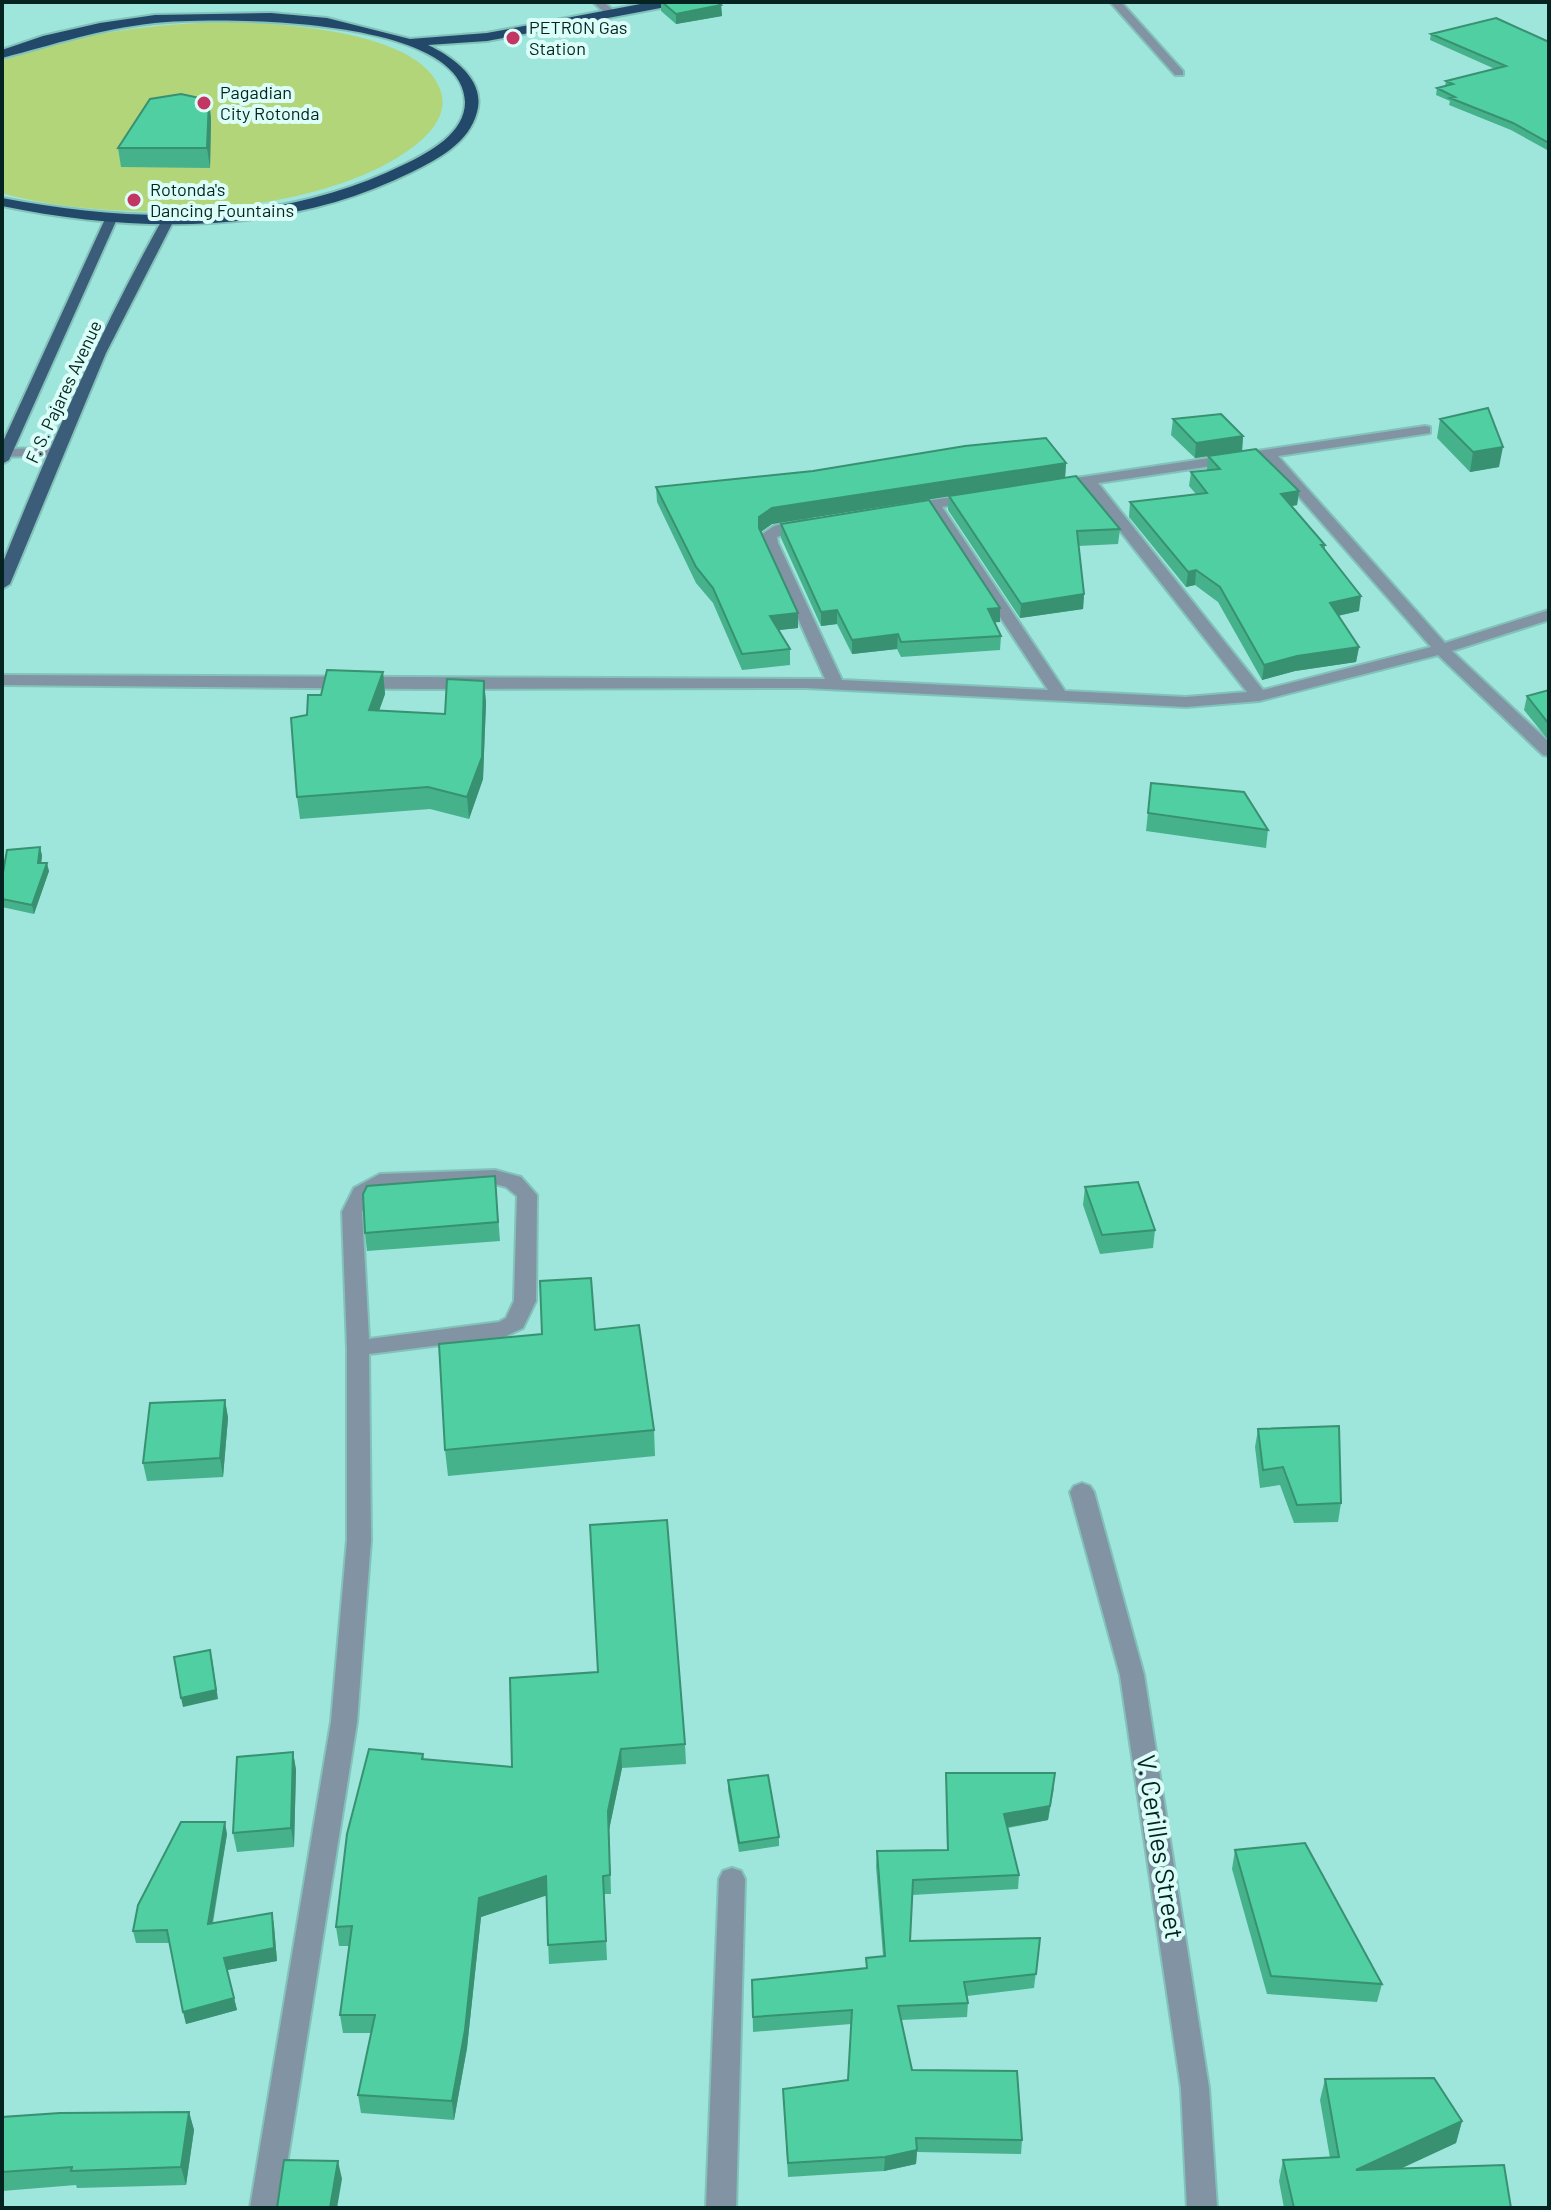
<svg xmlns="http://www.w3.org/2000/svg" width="1551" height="2210" font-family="Barlow,sans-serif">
	<rect width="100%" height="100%" fill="#9ee5dc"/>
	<path fill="#b2d579" d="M 233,22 C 284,24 424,31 441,92 C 448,115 430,134 413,147 C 319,218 112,225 2,193 L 2,61 C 76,33 154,23 233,22 Z"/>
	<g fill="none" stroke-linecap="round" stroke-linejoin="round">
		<defs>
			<path id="minor" d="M 593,2 L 604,2 L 616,13 L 607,15 Z
				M 1110,2 L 1121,2 L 1183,71 L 1183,75 L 1175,75 Z
				M 1425,426 L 1430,427 L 1430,433 L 1278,456 L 1445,643 L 1549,610 L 1549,620 L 1452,651 L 1549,742 L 1549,756 L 1543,755 L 1438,655 L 1259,701 L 1186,707 L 806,688 L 423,689 L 2,685 L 2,675 L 825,679 L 761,535 L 774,526 L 807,518 L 812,520 L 812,526 L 777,537 L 778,543 L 842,680 L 1048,690 L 929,509 L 905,512 L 898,508 L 905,504 L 973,494 L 980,498 L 978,501 L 942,507 L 1065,691 L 1186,697 L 1247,692 L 1084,485 L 1056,489 L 1049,485 L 1056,481 ZM 1265,458 L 1431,647 L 1263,690 L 1098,483 Z
				M 54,448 L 59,449 L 59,455 L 2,457 L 2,449 Z
				M 495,1170 L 521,1177 L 537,1195 L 536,1301 L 523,1328 L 504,1337 L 369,1354 L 371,1540 L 357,1722 L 280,2208 L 250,2208 L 331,1722 L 347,1540 L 347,1348 L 342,1212 L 354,1188 L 380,1174 ZM 495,1184 L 506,1187 L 517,1196 L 514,1301 L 506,1318 L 499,1322 L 369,1339 L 362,1212 L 369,1198 L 384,1188 Z
				M 1082,1483 L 1090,1486 L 1094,1492 L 1144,1675 L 1209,2088 L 1217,2208 L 1187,2208 L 1181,2088 L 1120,1675 L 1070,1492 L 1074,1486 Z
				M 732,1868 L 741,1871 L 745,1879 L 736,2208 L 706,2208 L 719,1879 L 723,1871 Z"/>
			<path id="major" d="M 111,215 L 117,219 L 9,460 L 2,464 L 2,444 L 105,219 Z
				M 168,216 L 174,220 L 106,353 L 10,584 L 2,589 L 2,565 C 49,447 100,331 162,220 Z"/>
			<path id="highway" d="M 651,2 L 677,2 L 671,6 L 487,41 L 428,45 C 453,57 486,80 477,112 C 469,143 438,159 412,172 C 285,235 138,234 2,206 L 2,198 C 137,224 280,226 405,164 C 430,152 465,133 465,102 C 464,15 214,17 155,23 C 99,29 56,44 2,58 L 2,50 L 43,36 L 100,23 L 155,15 L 271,13 L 327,18 L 410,39 L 487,33 Z"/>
		</defs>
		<use href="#minor" stroke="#82c2ba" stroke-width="4"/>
		<use href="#major" stroke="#82c2ba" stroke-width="4"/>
		<use href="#highway" stroke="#82c2ba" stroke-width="4"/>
		<use href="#minor" fill="#8293a4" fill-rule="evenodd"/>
		<use href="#major" fill="#3c5d79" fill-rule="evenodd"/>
		<use href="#highway" fill="#22496a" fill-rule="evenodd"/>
	</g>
	<path fill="#45b28b" d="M 661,2 L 717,2 L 721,5 L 722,16 L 676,24 L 661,11 Z
		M 1077,2 L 1109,2 L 1108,4 L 1080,4 Z
		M 1431,34 L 1549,42 L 1549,151 L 1511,130 L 1449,105 L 1450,101 L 1436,95 L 1437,88 L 1445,86 L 1446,81 L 1495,69 L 1430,40 Z
		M 209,100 L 211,119 L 210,168 L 121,167 L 118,148 Z
		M 1173,419 L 1243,436 L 1242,451 L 1195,458 L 1171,435 Z
		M 1440,419 L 1499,467 L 1470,472 L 1437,438 Z
		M 1208,456 L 1299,491 L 1297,505 L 1292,506 L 1325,545 L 1325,550 L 1359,611 L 1338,616 L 1359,647 L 1356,662 L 1295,671 L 1262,680 L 1218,602 L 1195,585 L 1186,587 L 1129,517 L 1130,502 L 1196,494 L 1189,486 L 1191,472 L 1207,470 Z
		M 1066,463 L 1065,478 L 1120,529 L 1118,544 L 1078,546 L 1084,594 L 1083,609 L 1020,618 L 948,510 L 949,496 L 772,524 L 761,532 L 798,628 L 779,630 L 790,649 L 790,665 L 742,670 L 713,603 L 696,583 L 657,502 L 656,487 Z
		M 781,524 L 1000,608 L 1000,622 L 995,622 L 1001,636 L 1000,650 L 901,657 L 897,649 L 852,654 L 837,624 L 821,626 L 781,538 Z
		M 383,672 L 385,694 L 379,711 L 445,714 L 484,681 L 486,703 L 483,779 L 469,819 L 430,809 L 300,819 L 297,797 L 307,715 L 321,695 Z
		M 1549,690 L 1549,741 L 1524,710 L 1527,696 Z
		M 1151,783 L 1268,830 L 1266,848 L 1146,831 Z
		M 40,847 L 42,856 L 41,863 L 49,871 L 34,914 L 2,907 L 2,878 Z
		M 495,1176 L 500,1241 L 367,1251 L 365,1233 Z
		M 1085,1187 L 1155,1230 L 1153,1248 L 1100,1254 L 1083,1205 Z
		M 595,1330 L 654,1430 L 655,1456 L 448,1476 L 445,1450 Z
		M 225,1400 L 228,1418 L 223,1477 L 147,1481 L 143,1463 Z
		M 1258,1429 L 1341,1503 L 1338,1522 L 1294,1523 L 1280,1485 L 1260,1488 L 1255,1447 Z
		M 510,1678 L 685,1744 L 686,1764 L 622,1768 L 609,1830 L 611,1894 L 604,1894 L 607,1960 L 549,1964 L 546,1895 L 481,1917 L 467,2048 L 454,2120 L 361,2113 L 358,2095 L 371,2033 L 343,2033 L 340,2015 L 349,1946 L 339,1946 L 336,1927 L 423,1754 L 424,1759 L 512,1767 Z
		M 293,1752 L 296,1770 L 294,1847 L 237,1852 L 233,1833 Z
		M 946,1773 L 1054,1788 L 1048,1820 L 1008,1828 L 1019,1875 L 1018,1889 L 912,1895 L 910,1941 L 1040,1938 L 1034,1988 L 967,1996 L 968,2003 L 967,2017 L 901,2020 L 912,2070 L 1022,2140 L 1021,2154 L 917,2152 L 916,2164 L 884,2171 L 788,2177 L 783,2089 L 848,2080 L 851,2024 L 753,2032 L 752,1980 L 866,1968 L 866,1958 L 883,1956 L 876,1866 L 877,1851 L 947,1850 Z
		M 728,1780 L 779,1837 L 779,1846 L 739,1852 L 728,1790 Z
		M 227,1834 L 213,1923 L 272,1913 L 274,1926 L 277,1961 L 227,1970 L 237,2010 L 186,2024 L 170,1943 L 136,1943 L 133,1931 Z
		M 1235,1850 L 1382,1984 L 1377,2002 L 1267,1994 L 1232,1869 Z
		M 1325,2079 L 1462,2121 L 1456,2143 L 1400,2169 L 1511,2208 L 1284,2208 L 1279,2181 L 1283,2160 L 1330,2158 L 1320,2100 Z
		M 189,2112 L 194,2130 L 186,2185 L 77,2188 L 76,2185 L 2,2191 L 2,2117 Z"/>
	<path fill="#389171" d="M 721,5 L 722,16 L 676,24 L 676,14 Z
		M 209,100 L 211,119 L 210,168 L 207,148 Z
		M 1243,436 L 1242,451 L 1195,458 L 1196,443 Z
		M 1503,447 L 1499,467 L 1470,472 L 1473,452 Z
		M 1066,463 L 1065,478 L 772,524 L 759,533 L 759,517 L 772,508 Z
		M 1299,491 L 1297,505 L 1279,508 L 1281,494 Z
		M 1196,570 L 1195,585 L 1186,587 L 1188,572 Z
		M 1084,594 L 1083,609 L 1020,618 L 1021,604 Z
		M 1361,596 L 1359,611 L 1328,618 L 1330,603 Z
		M 1000,608 L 1000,622 L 988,623 L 988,609 Z
		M 837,610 L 837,624 L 821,626 L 821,612 Z
		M 798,613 L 798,628 L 770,631 L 770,616 Z
		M 898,634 L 897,649 L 852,654 L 852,640 Z
		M 1359,647 L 1356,662 L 1295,671 L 1262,680 L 1264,665 L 1297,656 Z
		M 383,672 L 385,694 L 371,733 L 369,710 Z
		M 484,681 L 486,703 L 483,779 L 469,819 L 467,797 Z
		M 40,847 L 42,856 L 40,872 L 38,863 Z
		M 47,863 L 49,871 L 34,914 L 32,905 Z
		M 225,1400 L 228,1418 L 223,1477 L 220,1458 Z
		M 212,1659 L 218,1699 L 183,1707 L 181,1698 Z
		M 621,1749 L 622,1768 L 609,1830 L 611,1894 L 608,1811 Z
		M 293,1752 L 296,1770 L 294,1847 L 291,1828 Z
		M 1055,1773 L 1048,1820 L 1003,1828 L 1004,1814 Z
		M 225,1822 L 227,1834 L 210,1936 L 208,1924 Z
		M 546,1876 L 548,1895 L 481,1917 L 467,2048 L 454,2120 L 452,2101 L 479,1898 Z
		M 272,1913 L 274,1926 L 277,1961 L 227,1970 L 224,1958 Z
		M 234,1998 L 237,2010 L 186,2024 L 183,2012 Z
		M 189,2112 L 194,2130 L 186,2185 L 181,2167 Z
		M 1462,2121 L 1456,2143 L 1350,2192 L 1356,2170 Z
		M 917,2150 L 916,2164 L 884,2171 L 885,2157 Z
		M 338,2161 L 342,2179 L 337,2208 L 330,2208 Z"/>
	<path fill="#50cfa2" stroke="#389171" stroke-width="2" d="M 662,2 L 717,2 L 721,5 L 676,14 Z
		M 1496,18 L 1549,42 L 1549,143 L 1513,123 L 1450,98 L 1455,97 L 1437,88 L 1453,84 L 1446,81 L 1506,66 L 1431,34 Z
		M 181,94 L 209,100 L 207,148 L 118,148 L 150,99 Z
		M 1488,408 L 1503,447 L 1473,452 L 1440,419 Z
		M 1221,414 L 1243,436 L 1196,443 L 1173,419 Z
		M 1046,438 L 1066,463 L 772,508 L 759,517 L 759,528 L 798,613 L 770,616 L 790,649 L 742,654 L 713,588 L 696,567 L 656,487 L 813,471 L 965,446 Z
		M 1256,449 L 1299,491 L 1281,494 L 1325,545 L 1321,545 L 1361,596 L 1330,603 L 1359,647 L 1297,656 L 1264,665 L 1220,587 L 1196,570 L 1188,572 L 1130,502 L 1207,493 L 1191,472 L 1220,469 L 1208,456 Z
		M 1076,476 L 1120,529 L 1077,531 L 1084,594 L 1021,604 L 949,496 Z
		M 929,500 L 1000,608 L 988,609 L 1001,636 L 901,642 L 898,634 L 852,640 L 837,610 L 821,612 L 781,524 Z
		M 327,670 L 383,672 L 369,710 L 445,714 L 447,679 L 484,681 L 482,757 L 467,797 L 428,787 L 297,797 L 291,718 L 307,715 L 308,695 L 321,695 Z
		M 1549,690 L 1549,724 L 1527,696 Z
		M 1151,783 L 1244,792 L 1268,830 L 1148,813 Z
		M 40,847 L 38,863 L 47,863 L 32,905 L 2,899 L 2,878 L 7,850 Z
		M 495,1176 L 498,1222 L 365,1233 L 363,1194 L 367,1186 Z
		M 1138,1182 L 1155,1230 L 1102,1235 L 1085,1187 Z
		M 591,1278 L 595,1330 L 639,1325 L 654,1430 L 445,1450 L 439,1344 L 542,1334 L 540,1281 Z
		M 225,1400 L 220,1458 L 143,1463 L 150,1403 Z
		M 1339,1426 L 1341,1503 L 1297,1505 L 1283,1467 L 1263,1470 L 1258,1429 Z
		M 667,1520 L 685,1744 L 621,1749 L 608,1811 L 610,1875 L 603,1876 L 606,1941 L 548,1945 L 546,1876 L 479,1898 L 465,2030 L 452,2101 L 358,2095 L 375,2015 L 340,2015 L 352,1926 L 336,1927 L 347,1834 L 369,1749 L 423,1754 L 422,1759 L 512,1767 L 510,1678 L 598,1672 L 590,1525 Z
		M 210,1650 L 216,1690 L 181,1698 L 174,1657 Z
		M 293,1752 L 291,1828 L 233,1833 L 237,1757 Z
		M 946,1773 L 1055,1773 L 1050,1806 L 1004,1814 L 1019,1875 L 913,1880 L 910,1941 L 1040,1938 L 1036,1974 L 964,1982 L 968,2003 L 898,2006 L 912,2070 L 1017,2071 L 1022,2140 L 916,2138 L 917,2150 L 885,2157 L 788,2163 L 783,2089 L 848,2080 L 852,2010 L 753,2017 L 752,1980 L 867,1968 L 866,1958 L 885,1956 L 877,1851 L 948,1850 Z
		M 768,1775 L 779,1837 L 739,1843 L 728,1780 Z
		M 181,1822 L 225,1822 L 208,1924 L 272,1913 L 274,1948 L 224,1958 L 234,1998 L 183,2012 L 167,1930 L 133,1931 L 138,1905 Z
		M 1305,1843 L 1382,1984 L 1271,1976 L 1235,1850 Z
		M 1434,2078 L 1462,2121 L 1356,2170 L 1504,2165 L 1511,2208 L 1294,2208 L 1283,2160 L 1339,2157 L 1325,2079 Z
		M 189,2112 L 181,2167 L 71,2171 L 72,2167 L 2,2172 L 2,2117 L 60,2113 Z
		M 284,2160 L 338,2161 L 330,2208 L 277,2208 Z"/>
	<g fill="#c33562" stroke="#dcfef9" stroke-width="3">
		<circle cx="513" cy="38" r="8"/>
		<circle cx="204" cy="103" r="8"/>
		<circle cx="134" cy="200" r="8"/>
	</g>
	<g text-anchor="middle" stroke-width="8" stroke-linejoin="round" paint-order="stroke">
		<g font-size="18" fill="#052320" stroke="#dcfef9" text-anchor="start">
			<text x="529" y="34">PETRON Gas<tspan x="529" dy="21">Station</tspan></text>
			<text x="220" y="99">Pagadian<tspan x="220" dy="21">City Rotonda</tspan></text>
			<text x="150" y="196">Rotonda's<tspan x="150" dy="21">Dancing Fountains</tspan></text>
		</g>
		<g font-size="18" fill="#052320" stroke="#dcfef9">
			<text transform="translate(64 392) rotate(-65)" y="6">F. S. Pajares Avenue</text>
		</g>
		<g font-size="26" fill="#052320" stroke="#dcfef9">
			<text transform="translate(1160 1847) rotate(81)" y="9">V. Cerilles Street</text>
		</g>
	</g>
	<rect width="1551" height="2210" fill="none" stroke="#052320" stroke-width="8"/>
</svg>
